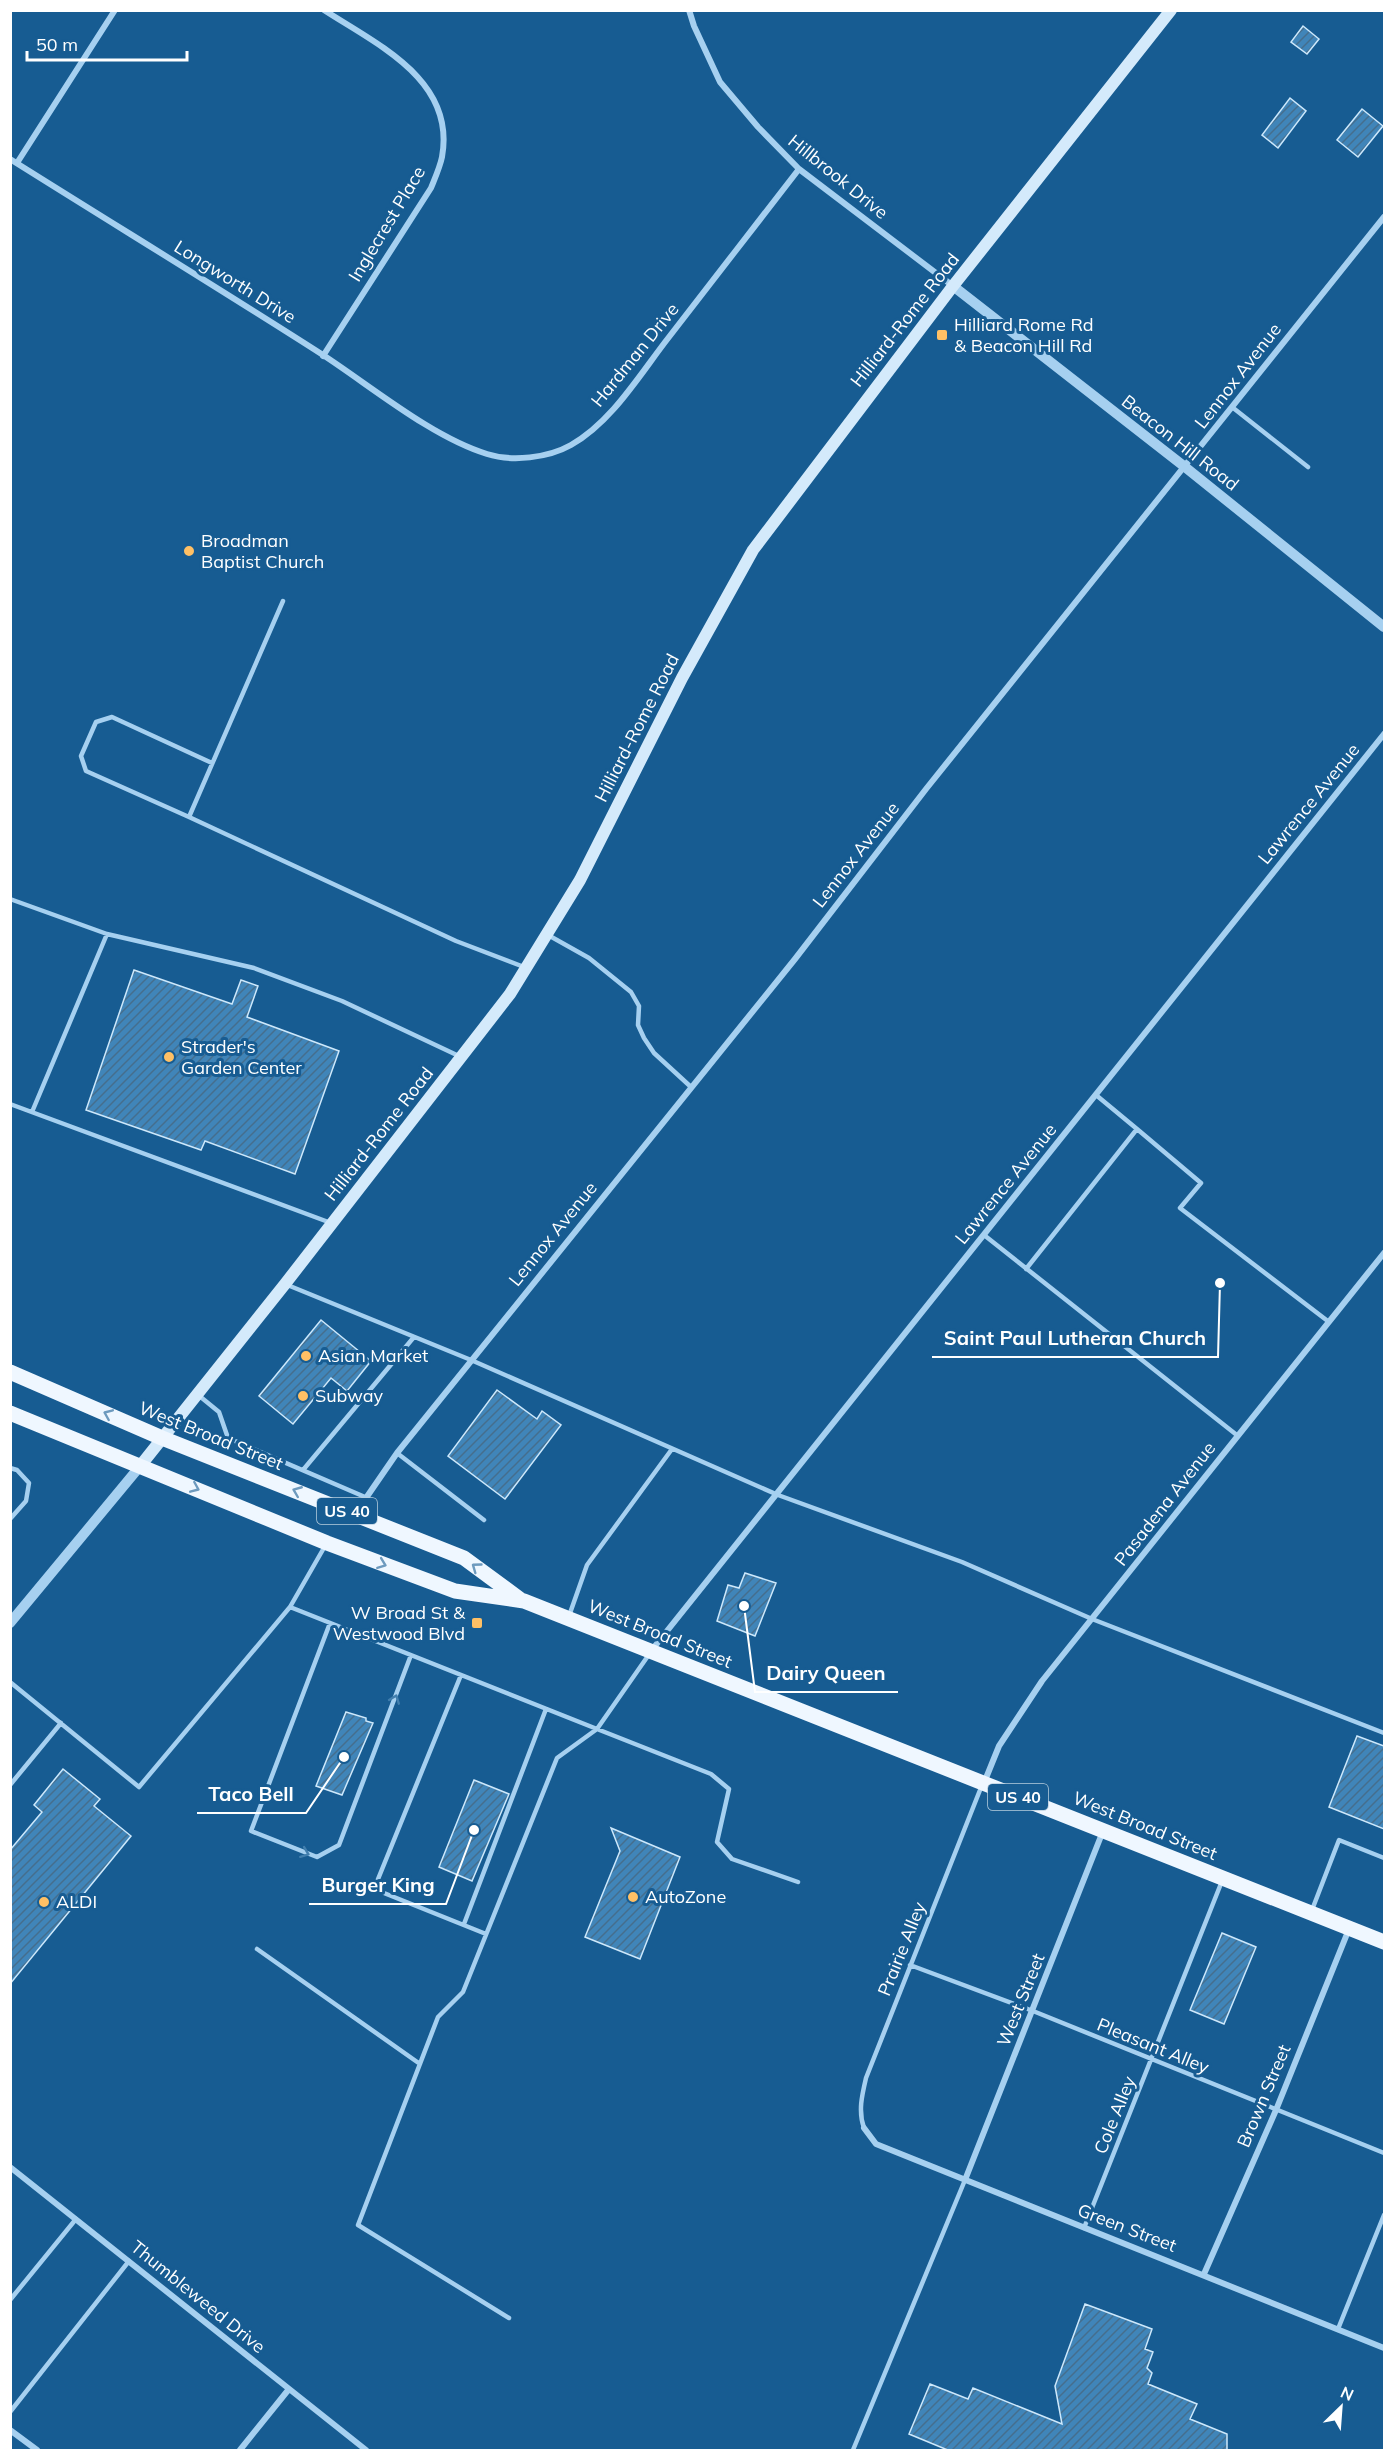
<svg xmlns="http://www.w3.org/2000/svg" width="1395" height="2461" font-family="Mulish,sans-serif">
	<defs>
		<pattern id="building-hatch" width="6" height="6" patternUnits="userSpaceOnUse" patternTransform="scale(1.5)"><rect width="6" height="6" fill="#4085b9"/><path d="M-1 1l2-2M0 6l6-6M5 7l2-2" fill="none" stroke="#456e8d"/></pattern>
	</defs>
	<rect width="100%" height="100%" fill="#175c92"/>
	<path fill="url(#building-hatch)" stroke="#cde8fb" stroke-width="1.5" d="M 1303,26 L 1319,39 L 1307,54 L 1291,42 Z
		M 1290,98 L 1306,111 L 1278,148 L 1262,135 Z
		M 1362,109 L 1383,126 L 1358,157 L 1337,140 Z
		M 134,970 L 232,1004 L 241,980 L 258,986 L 247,1017 L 339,1051 L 295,1174 L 205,1141 L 201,1150 L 86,1110 Z
		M 321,1320 L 371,1361 L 347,1391 L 331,1378 L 293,1424 L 259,1396 Z
		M 497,1390 L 537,1419 L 542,1411 L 561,1425 L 505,1499 L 448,1456 Z
		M 745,1573 L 776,1583 L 755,1636 L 717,1621 L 728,1585 L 739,1588 Z
		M 346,1712 L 366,1718 L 366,1721 L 373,1723 L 342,1795 L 316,1786 Z
		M 1357,1736 L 1384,1746 L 1384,1829 L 1329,1807 Z
		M 63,1769 L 100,1799 L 94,1806 L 131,1836 L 10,1984 L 10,1850 L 42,1812 L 34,1805 Z
		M 474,1780 L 509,1794 L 472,1881 L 439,1867 Z
		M 611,1828 L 680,1857 L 640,1959 L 585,1937 L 620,1851 Z
		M 1222,1933 L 1256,1947 L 1224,2024 L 1190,2010 Z
		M 1085,2304 L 1152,2329 L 1145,2349 L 1153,2352 L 1147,2368 L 1152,2373 L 1148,2384 L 1197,2404 L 1190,2419 L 1227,2434 L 1227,2451 L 950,2451 L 909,2434 L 930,2384 L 968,2399 L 973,2388 L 1062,2424 L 1055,2386 Z"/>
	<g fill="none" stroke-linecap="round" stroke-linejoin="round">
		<path stroke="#a6d0f0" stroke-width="4.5" d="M 1232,407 L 1308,467
			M 283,601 L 189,817 L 456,941 L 524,967
			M 189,817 L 86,771 L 81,756 L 96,722 L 112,717 L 212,763
			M 10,899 L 107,934 L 254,968 L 342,1001 L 461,1057
			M 548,935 L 589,958 L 631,992 L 639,1006 L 638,1025 L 644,1038 L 654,1053 L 691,1087
			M 10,1104 L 331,1223
			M 32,1112 L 107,934
			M 1137,1129 L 1201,1183 L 1180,1208 L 1329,1322
			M 984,1235 L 1238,1436
			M 1026,1269 L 1137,1129 L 1096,1095
			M 285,1284 L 471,1360 L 778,1495 L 962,1562 L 1092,1619 L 1384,1733
			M 197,1394 L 219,1412 L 228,1438 L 365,1497
			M 397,1453 L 484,1520
			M 10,1468 L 17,1470 L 29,1483 L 26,1501 L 10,1519
			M 303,1470 L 414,1337
			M 290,1607 L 597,1729 L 650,1653
			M 569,1616 L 587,1565 L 672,1449
			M 330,1623 L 251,1831 L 317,1857 L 339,1845 L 411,1655
			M 461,1675 L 374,1889 L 486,1934
			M 10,1682 L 139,1787 L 290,1607 L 325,1546
			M 10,1785 L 61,1723
			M 1312,1910 L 1339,1840 L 1384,1858
			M 464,1924 L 546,1709
			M 257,1949 L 420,2064
			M 910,1965 L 1033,2011 L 1384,2153
			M 864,2128 C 858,2111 862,2095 866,2078 L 982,1785
			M 1084,2228 L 1222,1881
			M 10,2300 L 76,2219
			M 509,2318 L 358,2225 L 438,2017 L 463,1992 L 557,1758 L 597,1729 L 711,1774 L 729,1789 L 717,1842 L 732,1859 L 798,1882
			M 1338,2329 L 1384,2215
			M 10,2412 L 129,2261
			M 853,2450 L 965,2180"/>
		<path stroke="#a6d0f0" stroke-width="6" d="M 689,10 L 694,26 L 720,82 L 758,127 L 799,169 L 953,286
			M 10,159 C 115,225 220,289 323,355 C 372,387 432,437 487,454 C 512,462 548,458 571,445 C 612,422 640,374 669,337 C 712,281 756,225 799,169
			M 17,163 L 115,10
			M 323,356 L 431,188 C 435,178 440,167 442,157 C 456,80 378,45 324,10
			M 355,1514 L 397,1453 L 795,959 L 926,789 L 1384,217
			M 651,1651 L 1384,734
			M 984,1783 L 999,1746 L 1042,1681 L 1384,1253
			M 864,2128 L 876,2144 L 1384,2348
			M 10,2167 L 366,2450
			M 965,2180 L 1103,1831
			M 1204,2274 L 1276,2110 L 1349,1929
			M 10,2430 L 37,2450
			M 240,2450 L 289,2389"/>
		<path stroke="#a6d0f0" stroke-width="10" d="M 953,286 L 1185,467 L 1384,627
			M 10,1623 L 141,1465"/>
		<path stroke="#d4eafb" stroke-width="12" d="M 141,1465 L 285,1284 L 510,994 L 580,880 L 682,678 L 753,550 L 953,286 L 1171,10"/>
		<path stroke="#eff7ff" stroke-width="15" d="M 10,1372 L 162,1438 L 464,1558 L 521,1600
			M 10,1413 L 327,1543 L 455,1591 L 524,1601 L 1384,1942"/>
	</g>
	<defs><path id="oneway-chevron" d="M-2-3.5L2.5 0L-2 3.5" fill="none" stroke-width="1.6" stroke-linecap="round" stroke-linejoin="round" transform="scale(1.5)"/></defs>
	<g stroke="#6d9abe">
		<use href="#oneway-chevron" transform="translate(108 1414) rotate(-157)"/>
		<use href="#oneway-chevron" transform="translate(195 1488) rotate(23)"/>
		<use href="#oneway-chevron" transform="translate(297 1491) rotate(-158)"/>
		<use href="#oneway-chevron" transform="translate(382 1564) rotate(21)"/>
		<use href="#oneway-chevron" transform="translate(476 1567) rotate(-144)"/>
	</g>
	<g stroke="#427fae">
		<use href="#oneway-chevron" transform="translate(395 1699) rotate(-69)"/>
		<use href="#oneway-chevron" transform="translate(305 1853) rotate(21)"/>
	</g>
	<g fill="#ffc065" stroke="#175c92" stroke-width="2">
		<rect x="936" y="329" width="12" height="12" rx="3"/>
		<circle cx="189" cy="551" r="6"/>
		<circle cx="169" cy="1057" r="6"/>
		<circle cx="306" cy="1356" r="6"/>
		<circle cx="303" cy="1396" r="6"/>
		<rect x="471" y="1617" width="12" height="12" rx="3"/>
		<circle cx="633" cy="1897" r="6"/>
		<circle cx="44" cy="1902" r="6"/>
	</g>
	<g text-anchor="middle" stroke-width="6" stroke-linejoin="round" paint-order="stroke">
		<g fill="#175c92" stroke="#b9cede" stroke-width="1.5">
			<rect x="317" y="1498" width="60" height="26" rx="4.5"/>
			<rect x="988" y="1784" width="60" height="26" rx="4.5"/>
		</g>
		<g font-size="16" font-weight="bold" fill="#fff">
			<text x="347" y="1517">US 40</text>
			<text x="1018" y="1803">US 40</text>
		</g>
		<g font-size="18" fill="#fff" stroke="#175c92">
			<text transform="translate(838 177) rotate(39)" y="6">Hillbrook Drive</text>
			<text transform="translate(387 224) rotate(-59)" y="6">Inglecrest Place</text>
			<text transform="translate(235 282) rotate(32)" y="6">Longworth Drive</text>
			<text transform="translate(905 320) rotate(-52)" y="6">Hilliard-Rome Road</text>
			<text transform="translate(635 355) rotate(-51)" y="6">Hardman Drive</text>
			<text transform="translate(1238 376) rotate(-52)" y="6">Lennox Avenue</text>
			<text transform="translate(1180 443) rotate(38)" y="6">Beacon Hill Road</text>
			<text transform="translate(637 728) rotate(-63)" y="6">Hilliard-Rome Road</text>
			<text transform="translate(1309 804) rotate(-51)" y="6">Lawrence Avenue</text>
			<text transform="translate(856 855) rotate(-52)" y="6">Lennox Avenue</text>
			<text transform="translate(379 1134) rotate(-52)" y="6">Hilliard-Rome Road</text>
			<text transform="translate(1006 1184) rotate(-51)" y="6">Lawrence Avenue</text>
			<text transform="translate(553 1234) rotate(-51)" y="6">Lennox Avenue</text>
			<text transform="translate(211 1436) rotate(22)" y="6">West Broad Street</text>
			<text transform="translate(1165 1504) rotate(-52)" y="6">Pasadena Avenue</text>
			<text transform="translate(660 1634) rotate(22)" y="6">West Broad Street</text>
			<text transform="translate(1145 1826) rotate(22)" y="6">West Broad Street</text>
			<text transform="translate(902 1949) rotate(-68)" y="6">Prairie Alley</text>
			<text transform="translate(1021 2000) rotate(-68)" y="6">West Street</text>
			<text transform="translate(1153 2046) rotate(22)" y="6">Pleasant Alley</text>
			<text transform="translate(1264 2096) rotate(-67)" y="6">Brown Street</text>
			<text transform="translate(1115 2115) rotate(-68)" y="6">Cole Alley</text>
			<text transform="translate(1127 2228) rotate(21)" y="6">Green Street</text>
			<text transform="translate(198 2297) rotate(39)" y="6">Thumbleweed Drive</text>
		</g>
		<g font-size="18" fill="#fff" stroke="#175c92" text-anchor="start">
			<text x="954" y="331">Hilliard Rome Rd<tspan x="954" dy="21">&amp; Beacon Hill Rd</tspan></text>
			<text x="201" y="547">Broadman<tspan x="201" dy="21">Baptist Church</tspan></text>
			<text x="181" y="1053">Strader's<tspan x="181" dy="21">Garden Center</tspan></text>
			<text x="318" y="1362">Asian Market</text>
			<text x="315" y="1402">Subway</text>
			<text x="465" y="1619" text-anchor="end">W Broad St &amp;<tspan x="465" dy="21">Westwood Blvd</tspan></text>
			<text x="645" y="1903">AutoZone</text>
			<text x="56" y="1908">ALDI</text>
		</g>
	</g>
	<path fill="none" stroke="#fff" stroke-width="2" d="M1220 1283L1218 1357H932M744 1606L755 1692H898M344 1757L306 1813H197M474 1830L446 1904H309"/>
	<g fill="#fff" stroke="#175c92" stroke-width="2">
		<circle cx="1220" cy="1283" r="6"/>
		<circle cx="744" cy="1606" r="6"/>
		<circle cx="344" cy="1757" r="6"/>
		<circle cx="474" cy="1830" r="6"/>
	</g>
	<g font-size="20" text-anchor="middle" font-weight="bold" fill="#fff" stroke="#175c92" stroke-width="6" stroke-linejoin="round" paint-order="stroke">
		<text x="1075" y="1345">Saint Paul Lutheran Church</text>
		<text x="826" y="1680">Dairy Queen</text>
		<text x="251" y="1801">Taco Bell</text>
		<text x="378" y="1892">Burger King</text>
	</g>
	<rect width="1395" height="2461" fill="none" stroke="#ffffff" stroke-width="24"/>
	<g transform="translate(1341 2407) rotate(25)" stroke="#175c92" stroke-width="4.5" paint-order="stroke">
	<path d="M0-4.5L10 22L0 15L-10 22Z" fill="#ffffff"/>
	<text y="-9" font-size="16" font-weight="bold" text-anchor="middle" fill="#ffffff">N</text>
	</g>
	<path d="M27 51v9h160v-9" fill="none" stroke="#ffffff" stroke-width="3"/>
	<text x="36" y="51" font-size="18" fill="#ffffff" stroke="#175c92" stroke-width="4.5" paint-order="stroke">50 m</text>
</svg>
